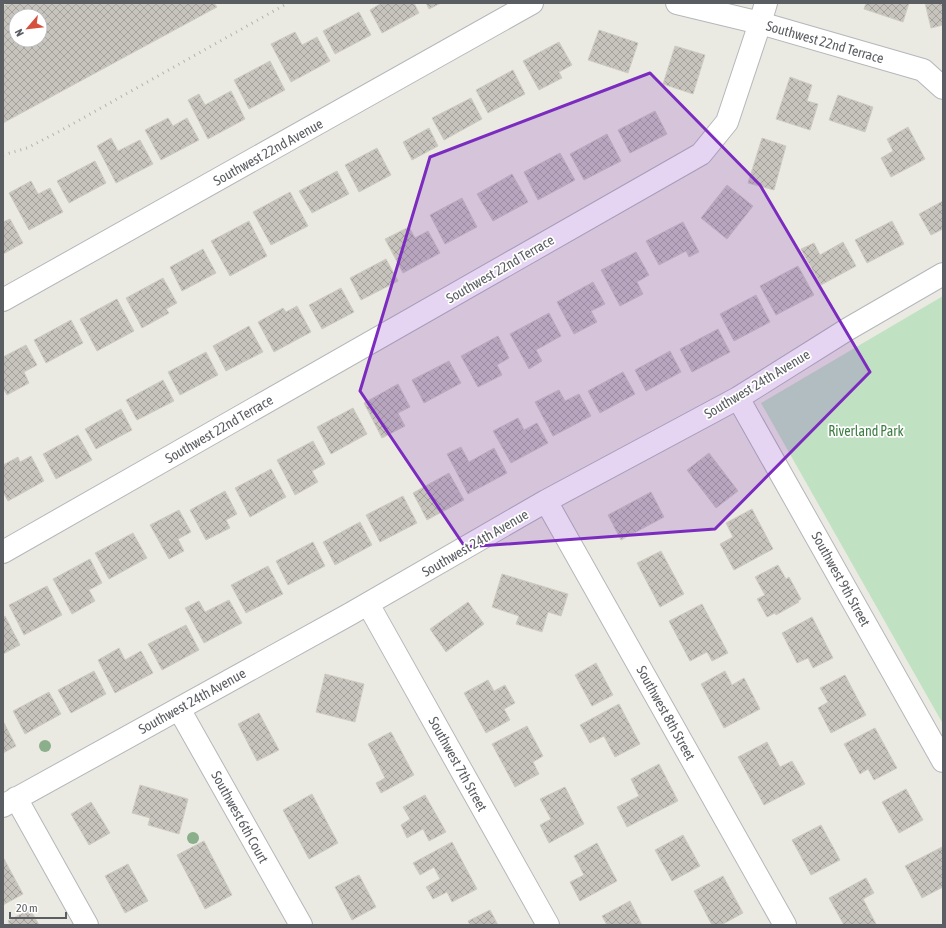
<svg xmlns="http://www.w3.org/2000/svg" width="946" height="928" font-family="'Asap Condensed',sans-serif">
	<defs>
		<pattern id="building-cross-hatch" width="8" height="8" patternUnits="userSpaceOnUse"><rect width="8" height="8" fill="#c7c4be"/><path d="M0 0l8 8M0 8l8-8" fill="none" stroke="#a5a29e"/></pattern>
	</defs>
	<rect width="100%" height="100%" fill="#ebeae2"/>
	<path fill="#c0e1c2" d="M 943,296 L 943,724 L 761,403 Z"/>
	<path fill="url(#building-cross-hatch)" stroke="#cfccc1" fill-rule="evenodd" d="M 9,3 L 214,3 L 217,7 L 3,123 L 3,6 ZM 16,16 L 40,16 L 40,40 L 16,40 Z
		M 382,3 L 414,3 L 419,13 L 382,33 L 370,10 Z
		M 426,3 L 441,3 L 429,9 Z
		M 866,3 L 909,3 L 903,22 L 864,9 Z
		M 925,3 L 943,3 L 943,25 L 931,28 Z
		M 359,12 L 371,35 L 335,54 L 323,31 Z
		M 599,30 L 638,43 L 628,73 L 588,60 Z
		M 295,32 L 302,45 L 317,37 L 330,61 L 291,82 L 271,44 Z
		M 559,42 L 572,65 L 559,72 L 562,78 L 539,90 L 523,61 Z
		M 675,46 L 705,55 L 693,94 L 663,84 Z
		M 270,61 L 285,90 L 249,109 L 234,80 Z
		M 513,70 L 525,94 L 488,113 L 476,90 Z
		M 790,77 L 812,85 L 807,101 L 818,104 L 810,130 L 776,119 Z
		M 231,91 L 245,119 L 208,139 L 188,100 L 199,94 L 205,105 Z
		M 838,95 L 873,107 L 865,132 L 829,120 Z
		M 471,98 L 482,119 L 444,140 L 432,118 Z
		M 655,111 L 667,134 L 630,153 L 618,130 Z
		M 168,118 L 173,126 L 187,118 L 199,140 L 161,160 L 145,130 Z
		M 908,127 L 925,159 L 891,177 L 881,158 L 893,151 L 887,139 Z
		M 429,128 L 438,146 L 412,160 L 403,142 Z
		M 607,134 L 621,161 L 584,180 L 570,154 Z
		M 111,138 L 118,151 L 140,140 L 153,164 L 116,183 L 97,146 Z
		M 762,138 L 786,146 L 774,190 L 748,183 Z
		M 377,148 L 391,175 L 359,192 L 345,165 Z
		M 560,153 L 575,180 L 538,200 L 524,172 Z
		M 95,161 L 106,183 L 69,203 L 57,181 Z
		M 337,171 L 349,194 L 312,213 L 299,191 Z
		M 512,174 L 528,202 L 493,221 L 477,194 Z
		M 31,181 L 38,194 L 50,188 L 63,212 L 29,230 L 9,193 Z
		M 727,185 L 753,206 L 727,239 L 701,218 Z
		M 290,192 L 308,226 L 271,245 L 253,212 Z
		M 462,198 L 477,227 L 445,244 L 430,215 Z
		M 943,201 L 943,229 L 931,235 L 919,214 Z
		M 10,219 L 23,243 L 3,254 L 3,222 Z
		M 249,221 L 267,256 L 230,276 L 211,241 Z
		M 892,221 L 904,244 L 867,263 L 855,240 Z
		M 683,222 L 699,252 L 689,257 L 686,251 L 659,265 L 646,241 Z
		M 409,227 L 415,238 L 428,231 L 440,253 L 403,273 L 385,239 Z
		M 843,242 L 856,266 L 821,285 L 801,249 L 814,243 L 820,255 Z
		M 203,249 L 216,273 L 182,291 L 170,267 Z
		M 636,252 L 649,275 L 637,282 L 643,294 L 620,306 L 601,270 Z
		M 386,259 L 398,281 L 361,300 L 350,278 Z
		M 798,266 L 814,295 L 776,315 L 760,286 Z
		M 163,278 L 177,303 L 166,309 L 169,313 L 142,328 L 126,298 Z
		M 593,282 L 605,304 L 591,311 L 597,322 L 574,334 L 557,302 Z
		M 341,288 L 354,312 L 322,329 L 309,305 Z
		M 756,295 L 770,322 L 734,341 L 720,314 Z
		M 117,299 L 134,331 L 97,351 L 80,319 Z
		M 297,306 L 311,332 L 274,352 L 258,322 L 283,308 L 286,312 Z
		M 549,313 L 561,336 L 536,350 L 542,361 L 529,369 L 510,334 Z
		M 71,320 L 83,343 L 46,363 L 34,340 Z
		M 249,326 L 263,352 L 226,371 L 213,346 Z
		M 718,329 L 730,352 L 692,372 L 680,349 Z
		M 498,336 L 509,358 L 497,365 L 502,375 L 478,387 L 461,356 Z
		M 26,345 L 37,365 L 24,372 L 29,383 L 7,395 L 3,388 L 3,357 Z
		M 670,351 L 681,372 L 646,391 L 635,370 Z
		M 206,352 L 218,375 L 180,395 L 168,372 Z
		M 449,361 L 461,383 L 424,403 L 412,380 Z
		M 623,372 L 635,394 L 600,413 L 588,391 Z
		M 163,380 L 174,401 L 137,420 L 126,400 Z
		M 398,384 L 410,407 L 398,413 L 405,426 L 382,438 L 364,403 Z
		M 559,390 L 565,401 L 579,394 L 591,416 L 553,436 L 535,402 Z
		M 353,408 L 367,434 L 331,454 L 317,427 Z
		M 121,409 L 132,430 L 96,449 L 85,429 Z
		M 518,418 L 524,430 L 537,423 L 548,443 L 511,463 L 493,431 Z
		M 78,435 L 92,460 L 56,479 L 43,454 Z
		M 313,441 L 325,464 L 312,471 L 318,482 L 295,495 L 277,460 Z
		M 461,447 L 469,462 L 494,448 L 507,473 L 468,494 L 447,454 Z
		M 709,453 L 738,491 L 716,508 L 687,470 Z
		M 31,456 L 44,481 L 8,501 L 3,492 L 3,465 L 18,457 L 20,462 Z
		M 271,469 L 286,497 L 250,517 L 235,488 Z
		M 449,473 L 464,500 L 427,520 L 413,493 Z
		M 225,491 L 237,514 L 226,520 L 230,528 L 206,540 L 190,510 Z
		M 651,492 L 664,517 L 621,540 L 608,515 Z
		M 403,496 L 417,523 L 380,542 L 366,515 Z
		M 752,509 L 773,549 L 734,570 L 720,544 L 733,537 L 726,523 Z
		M 179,510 L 191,532 L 178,539 L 184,551 L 169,559 L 150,525 Z
		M 360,522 L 372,545 L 335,565 L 323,542 Z
		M 133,533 L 147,558 L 109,579 L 95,553 Z
		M 313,542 L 325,566 L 288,585 L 276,561 Z
		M 661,551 L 684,594 L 660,607 L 637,563 Z
		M 90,559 L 102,583 L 89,590 L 95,601 L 72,614 L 53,579 Z
		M 778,565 L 786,579 L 789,577 L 801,599 L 798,601 L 799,602 L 776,615 L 775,613 L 767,617 L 757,599 L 765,595 L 755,577 Z
		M 268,566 L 283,594 L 246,613 L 231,585 Z
		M 502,574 L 568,594 L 561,616 L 548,612 L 542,632 L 516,624 L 519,616 L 492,607 Z
		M 47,586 L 62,615 L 24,635 L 9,605 Z
		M 229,600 L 242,623 L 204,643 L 185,608 L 199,601 L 205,612 Z
		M 468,602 L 484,624 L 446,652 L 430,629 Z
		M 702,604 L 728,653 L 712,661 L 707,652 L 690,661 L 669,621 Z
		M 5,616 L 20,645 L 3,654 L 3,617 Z
		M 812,617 L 833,658 L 813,668 L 808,658 L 797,663 L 782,633 Z
		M 186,625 L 199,650 L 162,670 L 148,644 Z
		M 119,648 L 125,660 L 141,651 L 153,673 L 115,693 L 98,660 Z
		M 596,663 L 613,695 L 592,706 L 575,675 Z
		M 94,671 L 106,694 L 71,713 L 58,690 Z
		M 725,671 L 732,685 L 744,678 L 760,709 L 724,728 L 701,684 Z
		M 325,674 L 364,684 L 355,722 L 316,712 Z
		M 845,675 L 866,715 L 831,733 L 818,708 L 828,702 L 820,688 Z
		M 488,680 L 494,691 L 505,685 L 515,703 L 504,709 L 510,720 L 486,733 L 464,693 Z
		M 49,692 L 61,714 L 25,734 L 13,711 Z
		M 619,704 L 640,744 L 615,757 L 604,736 L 590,743 L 580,725 Z
		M 259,713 L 279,750 L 257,761 L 238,724 Z
		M 3,721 L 16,746 L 3,753 Z
		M 527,726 L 543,756 L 533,762 L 539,774 L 515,787 L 492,744 Z
		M 875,728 L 897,768 L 874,780 L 868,769 L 860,774 L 844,744 Z
		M 391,732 L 414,775 L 381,793 L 376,783 L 385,778 L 368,744 Z
		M 767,742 L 780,767 L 792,761 L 805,784 L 764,805 L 738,757 Z
		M 659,764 L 678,801 L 627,827 L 617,807 L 639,796 L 631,779 Z
		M 140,785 L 188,799 L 179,834 L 148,825 L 150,818 L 132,813 Z
		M 565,787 L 584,824 L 549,843 L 540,825 L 551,819 L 540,799 Z
		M 906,789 L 923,820 L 899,833 L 882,802 Z
		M 312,794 L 338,843 L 309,859 L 283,810 Z
		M 425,795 L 446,832 L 429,841 L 423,829 L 407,838 L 401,825 L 410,819 L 403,807 Z
		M 91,802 L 110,833 L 89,845 L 71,814 Z
		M 821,825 L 840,860 L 811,875 L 792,840 Z
		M 683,835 L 700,866 L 672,881 L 655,850 Z
		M 204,841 L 232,895 L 205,909 L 177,855 Z
		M 452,842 L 477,889 L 452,902 L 447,892 L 433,899 L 426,887 L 440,879 L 434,867 L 420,875 L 413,863 Z
		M 597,843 L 617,881 L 580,901 L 570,882 L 584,875 L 574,856 Z
		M 942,847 L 943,849 L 943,887 L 922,898 L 905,866 Z
		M 3,857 L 23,894 L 3,905 Z
		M 128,864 L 148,901 L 125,913 L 105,876 Z
		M 359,875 L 376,907 L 352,920 L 335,887 Z
		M 723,876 L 743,913 L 721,925 L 712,925 L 694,891 Z
		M 866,878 L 874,893 L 863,899 L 876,924 L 874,925 L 844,925 L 829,898 Z
		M 630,901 L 642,925 L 607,925 L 602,916 Z
		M 30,909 L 39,925 L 10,925 L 8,921 Z
		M 490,910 L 498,925 L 470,925 L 468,921 Z"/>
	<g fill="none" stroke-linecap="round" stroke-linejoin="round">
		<defs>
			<path id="minor" d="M 677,3 L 760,23 L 923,70 L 943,88
				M 3,300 L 532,3
				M 738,398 L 943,761
				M 546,501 L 785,925
				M 3,552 L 701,154 L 727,122 L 760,23 L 766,3
				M 368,604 L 548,925
				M 179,709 L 301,925
				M 16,798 L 87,925
				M 3,806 L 350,614 L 546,501 L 738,398 L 848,329 L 943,274"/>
		</defs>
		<use href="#minor" stroke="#b4b7bb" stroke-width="24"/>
		<use href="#minor" stroke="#fff" stroke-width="22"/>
		<path stroke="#b2b3b3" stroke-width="3" stroke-dasharray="1 5" stroke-linecap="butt" d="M 3,155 L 27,148 L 60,131 L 288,3"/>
	</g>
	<g fill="#8baf8b">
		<circle cx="45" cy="746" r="6"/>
		<circle cx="193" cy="838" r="6"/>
	</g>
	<path fill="#7b2cbf" fill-opacity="0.2" stroke="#7b2cbf" stroke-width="3" stroke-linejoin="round" d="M 650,73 L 760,185 L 870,372 L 715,529 L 465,547 L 360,391 L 430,157 Z"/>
	<g text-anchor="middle" stroke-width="3.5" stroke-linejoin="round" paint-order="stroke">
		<g font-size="14" fill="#5a5d61" stroke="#fff">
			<text transform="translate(825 42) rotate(16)" y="5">Southwest 22nd Terrace</text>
			<text transform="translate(268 152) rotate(-29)" y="5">Southwest 22nd Avenue</text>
			<text transform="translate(500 269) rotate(-30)" y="5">Southwest 22nd Terrace</text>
			<text transform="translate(757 384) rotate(-31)" y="5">Southwest 24th Avenue</text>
			<text transform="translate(219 429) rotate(-30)" y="5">Southwest 22nd Terrace</text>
			<text transform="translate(475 543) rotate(-30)" y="5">Southwest 24th Avenue</text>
			<text transform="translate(841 579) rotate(61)" y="5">Southwest 9th Street</text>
			<text transform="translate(192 701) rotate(-29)" y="5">Southwest 24th Avenue</text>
			<text transform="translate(666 713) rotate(61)" y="5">Southwest 8th Street</text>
			<text transform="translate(458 764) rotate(61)" y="5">Southwest 7th Street</text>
			<text transform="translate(240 817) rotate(61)" y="5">Southwest 6th Court</text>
		</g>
		<g font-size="14" fill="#3d7e43" stroke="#fff">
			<text x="866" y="436">Riverland Park</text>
		</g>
	</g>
	<rect width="946" height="928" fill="none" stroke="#5a5d61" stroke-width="8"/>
	<g transform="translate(28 28) rotate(242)"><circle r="19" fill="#ffffff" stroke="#bdbec0"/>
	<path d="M0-3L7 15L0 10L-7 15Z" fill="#d6513d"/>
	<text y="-6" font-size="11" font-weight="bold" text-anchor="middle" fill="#5a5d61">N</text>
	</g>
	<path d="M10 912v6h56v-6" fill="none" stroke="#5a5d61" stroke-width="2"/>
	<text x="16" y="912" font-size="12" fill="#5a5d61" stroke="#ffffff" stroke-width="3" paint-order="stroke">20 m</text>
</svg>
